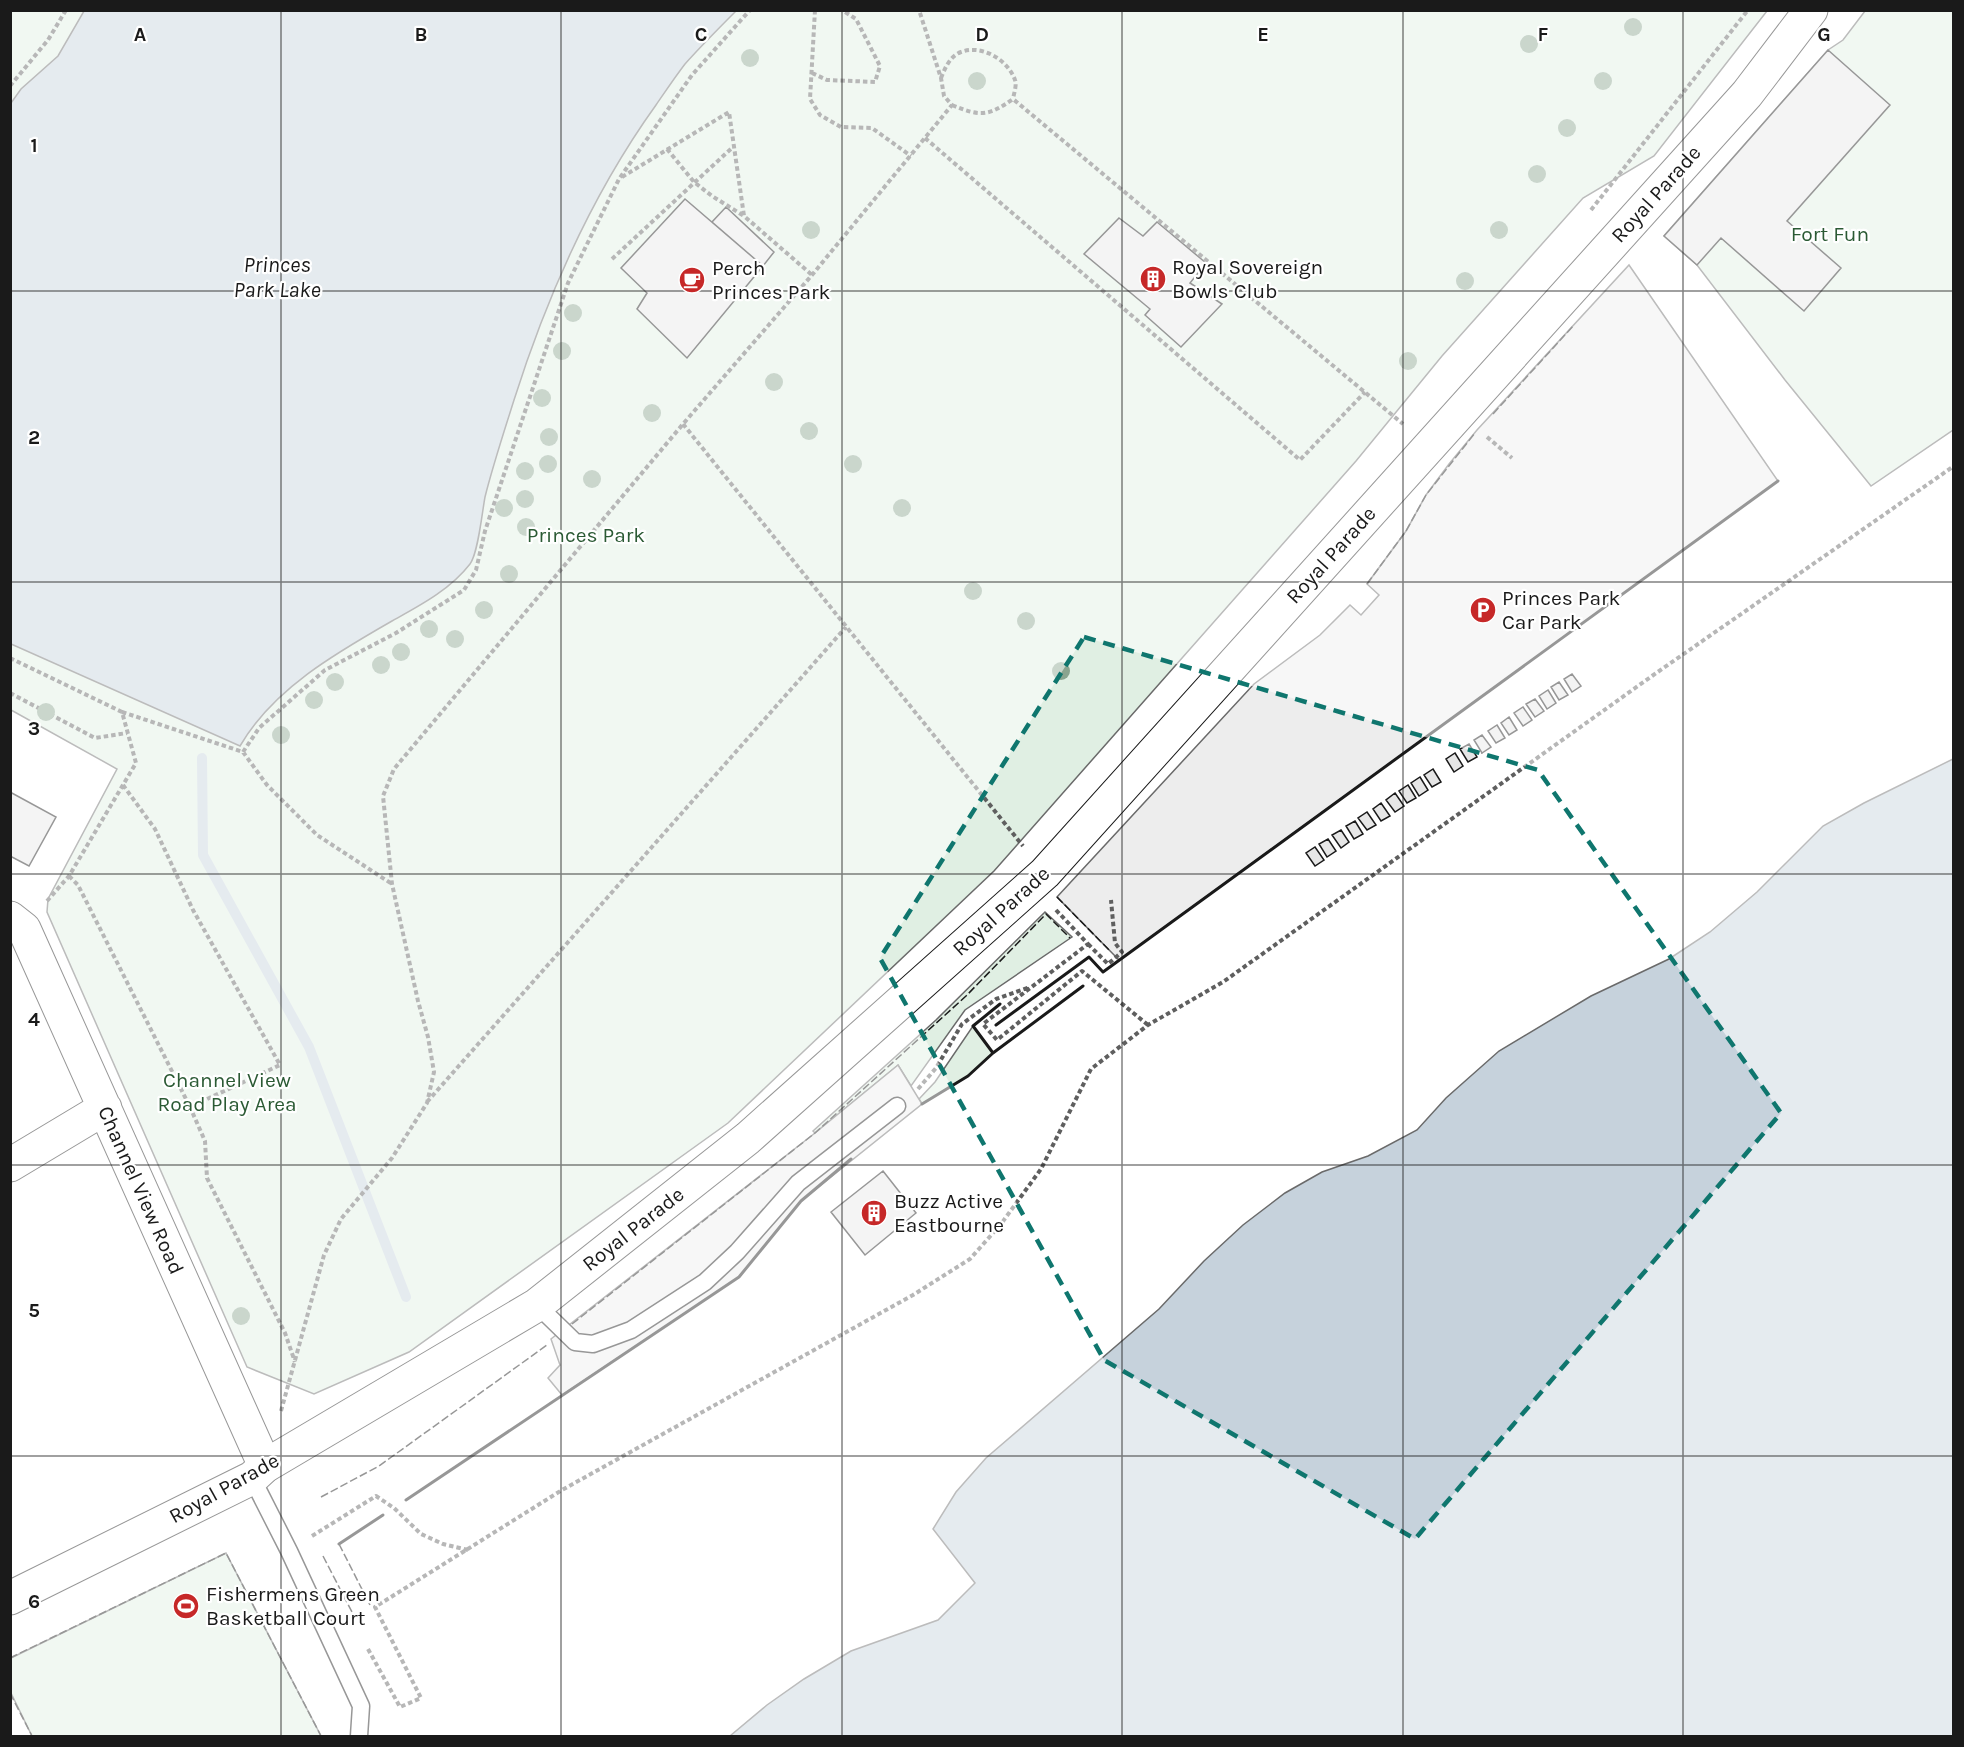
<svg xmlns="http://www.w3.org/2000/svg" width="1964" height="1747" font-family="Karla,sans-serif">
	<rect width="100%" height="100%" fill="#fff"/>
	<path fill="#e0efe3" stroke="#6a6a6a" stroke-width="1.5" d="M 11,11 L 1767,11 L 1654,156 L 1583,198 L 1442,356 L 1356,461 L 994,871 L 728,1123 L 409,1352 L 314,1394 L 247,1367 L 47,912 L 48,899 L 117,769 L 11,710 Z
		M 1865,11 L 1953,11 L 1953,430 L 1871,486 L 1785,380 L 1697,265 L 1664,236 L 1828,50 L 1843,40 Z
		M 1045,912 L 1072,937 L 965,1010 L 911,1086 L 898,1065 L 815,1133 L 813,1131 L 936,1020 Z
		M 973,1026 L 993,1053 L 968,1076 L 922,1104 L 919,1099 L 935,1082 Z
		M 226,1553 L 321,1736 L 32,1736 L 11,1693 L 11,1658 Z"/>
	<path fill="#ededed" stroke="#6a6a6a" stroke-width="1.5" d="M 1629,265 L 1778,481 L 1119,960 L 1057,897 L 1254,684 L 1320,635 L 1350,605 L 1361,615 L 1379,595 L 1367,584 L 1406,531 L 1426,495 L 1449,464 L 1477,430 Z
		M 898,1065 L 922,1104 L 801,1201 L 739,1277 L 562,1395 L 548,1378 L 560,1365 L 551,1339 L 815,1133 Z"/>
	<path fill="#c6d2dc" stroke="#6a6a6a" stroke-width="1.5" d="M 84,11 L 736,11 C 719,28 701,46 685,64 C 675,77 665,92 656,105 C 592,194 547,296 514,400 C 504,432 493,465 485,497 C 482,513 478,554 470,564 C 450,590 419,606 392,621 C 336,653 273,689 240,746 L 11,644 L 11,103 L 21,89 L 58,56 Z
		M 1953,759 L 1953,1736 L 730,1736 L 767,1705 L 804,1679 L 851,1651 L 938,1620 L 975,1583 L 933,1529 L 956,1492 L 986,1458 L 1159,1309 L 1204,1261 L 1243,1225 L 1285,1193 L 1322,1172 L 1368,1156 L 1417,1130 L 1446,1098 L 1499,1051 L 1591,996 L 1669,959 L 1710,932 L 1757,892 L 1823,826 L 1864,803 Z"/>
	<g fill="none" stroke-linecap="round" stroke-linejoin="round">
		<path stroke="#c6d2dc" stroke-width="10" d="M 202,758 L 203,855 L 309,1047 L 406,1297"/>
	</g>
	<path fill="#e6e6e6" stroke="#1a1a1a" stroke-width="1.5" d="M 1828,50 L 1890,105 L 1787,221 L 1841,268 L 1804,311 L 1721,238 L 1697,265 L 1664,236 Z
		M 685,199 L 763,266 L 687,358 L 637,309 L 647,293 L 621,268 Z
		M 726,207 L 774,252 L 763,266 L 712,222 Z
		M 1119,218 L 1143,236 L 1157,222 L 1206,263 L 1190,283 L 1222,304 L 1181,347 L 1145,315 L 1150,309 L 1084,254 Z
		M 1572,674 L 1581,686 L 1572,692 L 1564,679 Z
		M 1559,682 L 1568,695 L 1559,700 L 1551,687 Z
		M 1548,690 L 1556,703 L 1547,709 L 1539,696 Z
		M 1535,699 L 1544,711 L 1535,717 L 1526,704 Z
		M 1523,707 L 1532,720 L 1523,726 L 1514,713 Z
		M 1509,717 L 1517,730 L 1509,735 L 1501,723 Z
		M 1497,725 L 1505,738 L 1496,743 L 1488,731 Z
		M 1482,735 L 1491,747 L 1482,753 L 1474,740 Z
		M 1469,744 L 1477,757 L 1468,762 L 1460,749 Z
		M 1455,753 L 1463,766 L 1454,772 L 1446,759 Z
		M 1433,769 L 1441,782 L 1432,787 L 1424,775 Z
		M 1420,777 L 1428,790 L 1419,796 L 1411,783 Z
		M 1408,785 L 1416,798 L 1407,803 L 1399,791 Z
		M 10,792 L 56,817 L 29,866 L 10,856 Z
		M 1395,793 L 1404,806 L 1395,812 L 1386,800 Z
		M 1381,803 L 1390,816 L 1381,821 L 1373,809 Z
		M 1367,812 L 1376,825 L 1367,830 L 1358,818 Z
		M 1355,821 L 1363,834 L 1354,839 L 1346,826 Z
		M 1341,830 L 1349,842 L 1341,848 L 1332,835 Z
		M 1328,839 L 1336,851 L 1327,857 L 1319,844 Z
		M 1315,847 L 1324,860 L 1315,866 L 1306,853 Z
		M 883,1171 L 916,1213 L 865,1255 L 831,1212 Z"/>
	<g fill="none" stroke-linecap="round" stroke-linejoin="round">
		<defs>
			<path id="service" d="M 537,1305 L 575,1342 L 593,1344 L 631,1330 L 705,1282 L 737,1252 L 798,1183 L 897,1106
				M 252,1478 L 289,1551 L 361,1706 L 359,1736"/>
			<path id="minor" d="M 10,918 L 24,929 L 265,1466
				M 10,1165 L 105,1108"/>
			<path id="tertiary" d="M 10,1598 L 252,1478 L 265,1466 L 537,1305 L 748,1138 L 1045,873 L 1747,94 L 1811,10"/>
		</defs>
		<use href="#service" stroke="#1a1a1a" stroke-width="19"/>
		<use href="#minor" stroke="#1a1a1a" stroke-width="35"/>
		<use href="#tertiary" stroke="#1a1a1a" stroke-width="35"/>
		<path stroke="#5f5f5f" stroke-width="4" stroke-dasharray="4.5 3" stroke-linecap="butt" d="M 815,10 L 810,99 L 820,115 L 841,127 L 872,128 L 911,156
			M 812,73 L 827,80 L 875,82 L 880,66 L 856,19 L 842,10
			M 941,78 C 945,68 950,56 961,52 C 982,44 1008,60 1015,80 C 1017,85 1014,93 1013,99
			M 10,86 L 48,40 L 66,10
			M 952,105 C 980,117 989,116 1013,99 L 1403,424
			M 925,138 L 1300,460 L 1365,392
			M 667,149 L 694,182 L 712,196 L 744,216
			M 622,177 L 729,112 L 744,216 L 812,275
			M 1591,210 L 1748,10
			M 612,259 L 734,146
			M 683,424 L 1023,846
			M 1487,437 L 1512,458
			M 10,658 L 122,712 L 136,763 L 69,876 L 47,901
			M 10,693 L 95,738 L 127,733
			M 122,712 L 243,752 L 267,785 L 317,835 L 392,884
			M 243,752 L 259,728 L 325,670 L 396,633 L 464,590 L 476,570 L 485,531 L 568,283 L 619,179 L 692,75 L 750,10
			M 123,785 L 155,829 L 193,910 L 280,1065 L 190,1107 L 205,1141 L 207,1178 L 285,1333 L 295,1362
			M 69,876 L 78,885 L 190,1107
			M 1056,910 L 1088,944 L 983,1024 L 997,1040 L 1082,971 L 1148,1025
			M 1088,944 L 1108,964 L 1122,952 L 1115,943 L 1111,900
			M 918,1089 L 936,1068 L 962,1024 L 996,999 L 1030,987
			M 427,1102 L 846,627
			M 281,1411 L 324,1255 L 341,1219 L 392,1158 L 427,1103 L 434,1072 L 428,1037 L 418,1001 L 392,884 L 383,796 L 394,769 L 683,424 L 812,275 L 952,105 L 944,96 L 941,78 L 919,10
			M 312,1536 L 376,1496 L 394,1508 L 421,1534 L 443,1544 L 468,1550
			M 368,1649 L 400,1707 L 421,1698 L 375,1607 L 562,1490 L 913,1295 L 970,1259 L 1001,1224 L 1041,1169 L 1091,1069 L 1148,1025 L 1223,982 L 1652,676 L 1954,466"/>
		<use href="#service" stroke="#fff" stroke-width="16"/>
		<use href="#minor" stroke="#fff" stroke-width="33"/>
		<use href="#tertiary" stroke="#fff" stroke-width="33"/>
		<path stroke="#1a1a1a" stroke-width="1.5" stroke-dasharray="8 3" stroke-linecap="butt" d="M 1493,414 L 1574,325
			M 1367,584 L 1406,531 L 1426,495 L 1475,433
			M 1057,897 L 1111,952
			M 572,1324 L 815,1133 L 966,996 L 1046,914 L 1070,938
			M 321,1497 L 379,1466 L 547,1345
			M 339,1544 L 370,1605
			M 323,1556 L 353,1614
			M 10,1658 L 226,1553 L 321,1736
			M 10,1693 L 32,1736"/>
		<path stroke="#1a1a1a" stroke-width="3" d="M 1000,1004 L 973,1026 L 993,1053 L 1083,986
			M 996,1025 L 1089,957 L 1103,972 L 1778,481
			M 922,1104 L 968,1076 L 993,1053
			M 406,1500 L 739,1277 L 801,1201 L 851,1159
			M 339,1544 L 383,1515"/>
	</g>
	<g fill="#8aa48f">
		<circle cx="1633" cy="27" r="9"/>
		<circle cx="1529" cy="44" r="9"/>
		<circle cx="750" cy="58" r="9"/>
		<circle cx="977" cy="81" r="9"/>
		<circle cx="1603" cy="81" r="9"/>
		<circle cx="1567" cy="128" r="9"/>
		<circle cx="1537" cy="174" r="9"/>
		<circle cx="811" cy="230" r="9"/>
		<circle cx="1499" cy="230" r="9"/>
		<circle cx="1465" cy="281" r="9"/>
		<circle cx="573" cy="313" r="9"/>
		<circle cx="562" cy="351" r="9"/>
		<circle cx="1408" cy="361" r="9"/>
		<circle cx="774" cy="382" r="9"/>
		<circle cx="542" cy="398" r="9"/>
		<circle cx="652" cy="413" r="9"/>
		<circle cx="809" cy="431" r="9"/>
		<circle cx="549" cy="437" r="9"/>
		<circle cx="548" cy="464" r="9"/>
		<circle cx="853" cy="464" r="9"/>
		<circle cx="525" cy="471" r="9"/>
		<circle cx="592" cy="479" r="9"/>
		<circle cx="525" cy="499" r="9"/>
		<circle cx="504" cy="508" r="9"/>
		<circle cx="902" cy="508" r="9"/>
		<circle cx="526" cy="527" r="9"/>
		<circle cx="509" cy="574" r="9"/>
		<circle cx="973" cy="591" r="9"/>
		<circle cx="484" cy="610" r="9"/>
		<circle cx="1026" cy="621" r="9"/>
		<circle cx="429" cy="629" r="9"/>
		<circle cx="455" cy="639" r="9"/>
		<circle cx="401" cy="652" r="9"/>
		<circle cx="381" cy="665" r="9"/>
		<circle cx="1061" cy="671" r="9"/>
		<circle cx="335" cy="682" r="9"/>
		<circle cx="314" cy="700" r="9"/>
		<circle cx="46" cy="712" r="9"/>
		<circle cx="281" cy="735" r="9"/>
		<circle cx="241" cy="1316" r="9"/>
	</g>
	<path d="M0 0H1964V1747H0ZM 1084,637 L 1538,770 L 1781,1113 L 1415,1539 L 1104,1360 L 880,958 Z" fill="#fff" fill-opacity=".55" fill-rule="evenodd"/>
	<path fill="none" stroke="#0f766e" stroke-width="4.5" stroke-dasharray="12 8" stroke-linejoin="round" d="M 1084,637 L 1538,770 L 1781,1113 L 1415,1539 L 1104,1360 L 880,958 Z"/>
	<path fill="none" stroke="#1a1a1a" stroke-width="1.5" stroke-opacity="0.55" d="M 281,10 L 281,1736M 561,10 L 561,1736M 842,10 L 842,1736M 1122,10 L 1122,1736M 1403,10 L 1403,1736M 1683,10 L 1683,1736M 10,291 L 1954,291M 10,582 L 1954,582M 10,874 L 1954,874M 10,1165 L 1954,1165M 10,1456 L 1954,1456"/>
	<defs>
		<symbol id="building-disc" viewBox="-11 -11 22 22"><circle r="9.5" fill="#c62828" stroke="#fff"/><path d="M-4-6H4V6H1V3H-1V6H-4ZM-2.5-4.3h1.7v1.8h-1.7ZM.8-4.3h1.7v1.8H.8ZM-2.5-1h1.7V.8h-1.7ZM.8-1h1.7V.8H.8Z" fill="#fff"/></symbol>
		<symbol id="cafe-disc" viewBox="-11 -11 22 22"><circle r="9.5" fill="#c62828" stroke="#fff"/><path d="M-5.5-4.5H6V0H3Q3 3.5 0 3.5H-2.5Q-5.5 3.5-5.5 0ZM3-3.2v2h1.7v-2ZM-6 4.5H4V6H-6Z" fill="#fff"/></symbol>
		<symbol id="parking-disc" viewBox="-11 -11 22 22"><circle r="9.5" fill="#c62828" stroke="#fff"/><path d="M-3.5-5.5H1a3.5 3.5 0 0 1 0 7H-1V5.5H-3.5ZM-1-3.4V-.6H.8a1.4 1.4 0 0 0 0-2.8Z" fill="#fff"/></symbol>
		<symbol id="stadium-disc" viewBox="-11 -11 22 22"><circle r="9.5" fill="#c62828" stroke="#fff"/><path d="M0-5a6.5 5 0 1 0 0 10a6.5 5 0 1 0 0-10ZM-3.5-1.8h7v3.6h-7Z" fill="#fff"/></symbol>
	</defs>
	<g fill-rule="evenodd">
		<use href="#building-disc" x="1138" y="264" width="30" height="30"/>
		<use href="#cafe-disc" x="677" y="265" width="30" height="30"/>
		<use href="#parking-disc" x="1468" y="595" width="30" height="30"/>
		<use href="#building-disc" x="859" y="1198" width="30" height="30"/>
		<use href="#stadium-disc" x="171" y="1591" width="30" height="30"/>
	</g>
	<g text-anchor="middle" stroke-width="4.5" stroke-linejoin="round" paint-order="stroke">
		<g font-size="21" fill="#1a1a1a" stroke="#fff">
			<text transform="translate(1656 194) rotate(-48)" y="7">Royal Parade</text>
			<text transform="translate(1331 555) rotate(-48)" y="7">Royal Parade</text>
			<text transform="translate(1001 911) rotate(-42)" y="7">Royal Parade</text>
			<text transform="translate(141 1190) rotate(66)" y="7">Channel View Road</text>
			<text transform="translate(633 1229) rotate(-38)" y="7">Royal Parade</text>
			<text transform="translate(224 1488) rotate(-29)" y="7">Royal Parade</text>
		</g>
		<g font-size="21" fill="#2b5a34" stroke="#fff">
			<text x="1830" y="241">Fort Fun</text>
			<text x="586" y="542">Princes Park</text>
			<text x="227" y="1087">Channel View<tspan x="227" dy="24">Road Play Area</tspan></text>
		</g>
		<g font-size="21" fill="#1a1a1a" stroke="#fff" text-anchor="start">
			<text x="1172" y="274">Royal Sovereign<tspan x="1172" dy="24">Bowls Club</tspan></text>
			<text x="712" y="275">Perch<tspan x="712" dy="24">Princes Park</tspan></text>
			<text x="1502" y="605">Princes Park<tspan x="1502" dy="24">Car Park</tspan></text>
			<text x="894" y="1208">Buzz Active<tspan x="894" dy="24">Eastbourne</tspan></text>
			<text x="206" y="1601">Fishermens Green<tspan x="206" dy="24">Basketball Court</tspan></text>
		</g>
		<g font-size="22" font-style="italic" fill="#1a1a1a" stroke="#fff">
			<text x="277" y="272">Princes<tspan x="277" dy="25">Park Lake</tspan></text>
		</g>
	</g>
	<g font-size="20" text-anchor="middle" font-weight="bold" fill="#1a1a1a" stroke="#fff" stroke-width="4.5" stroke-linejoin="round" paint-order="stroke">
		<text x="140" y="41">A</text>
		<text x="421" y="41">B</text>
		<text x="701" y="41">C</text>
		<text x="982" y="41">D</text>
		<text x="1263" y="41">E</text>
		<text x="1543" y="41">F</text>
		<text x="1824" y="41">G</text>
		<text x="34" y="152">1</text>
		<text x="34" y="444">2</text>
		<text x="34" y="735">3</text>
		<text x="34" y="1026">4</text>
		<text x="34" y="1317">5</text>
		<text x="34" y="1608">6</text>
	</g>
	<rect width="1964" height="1747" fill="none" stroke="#1a1a1a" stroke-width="24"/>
</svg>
